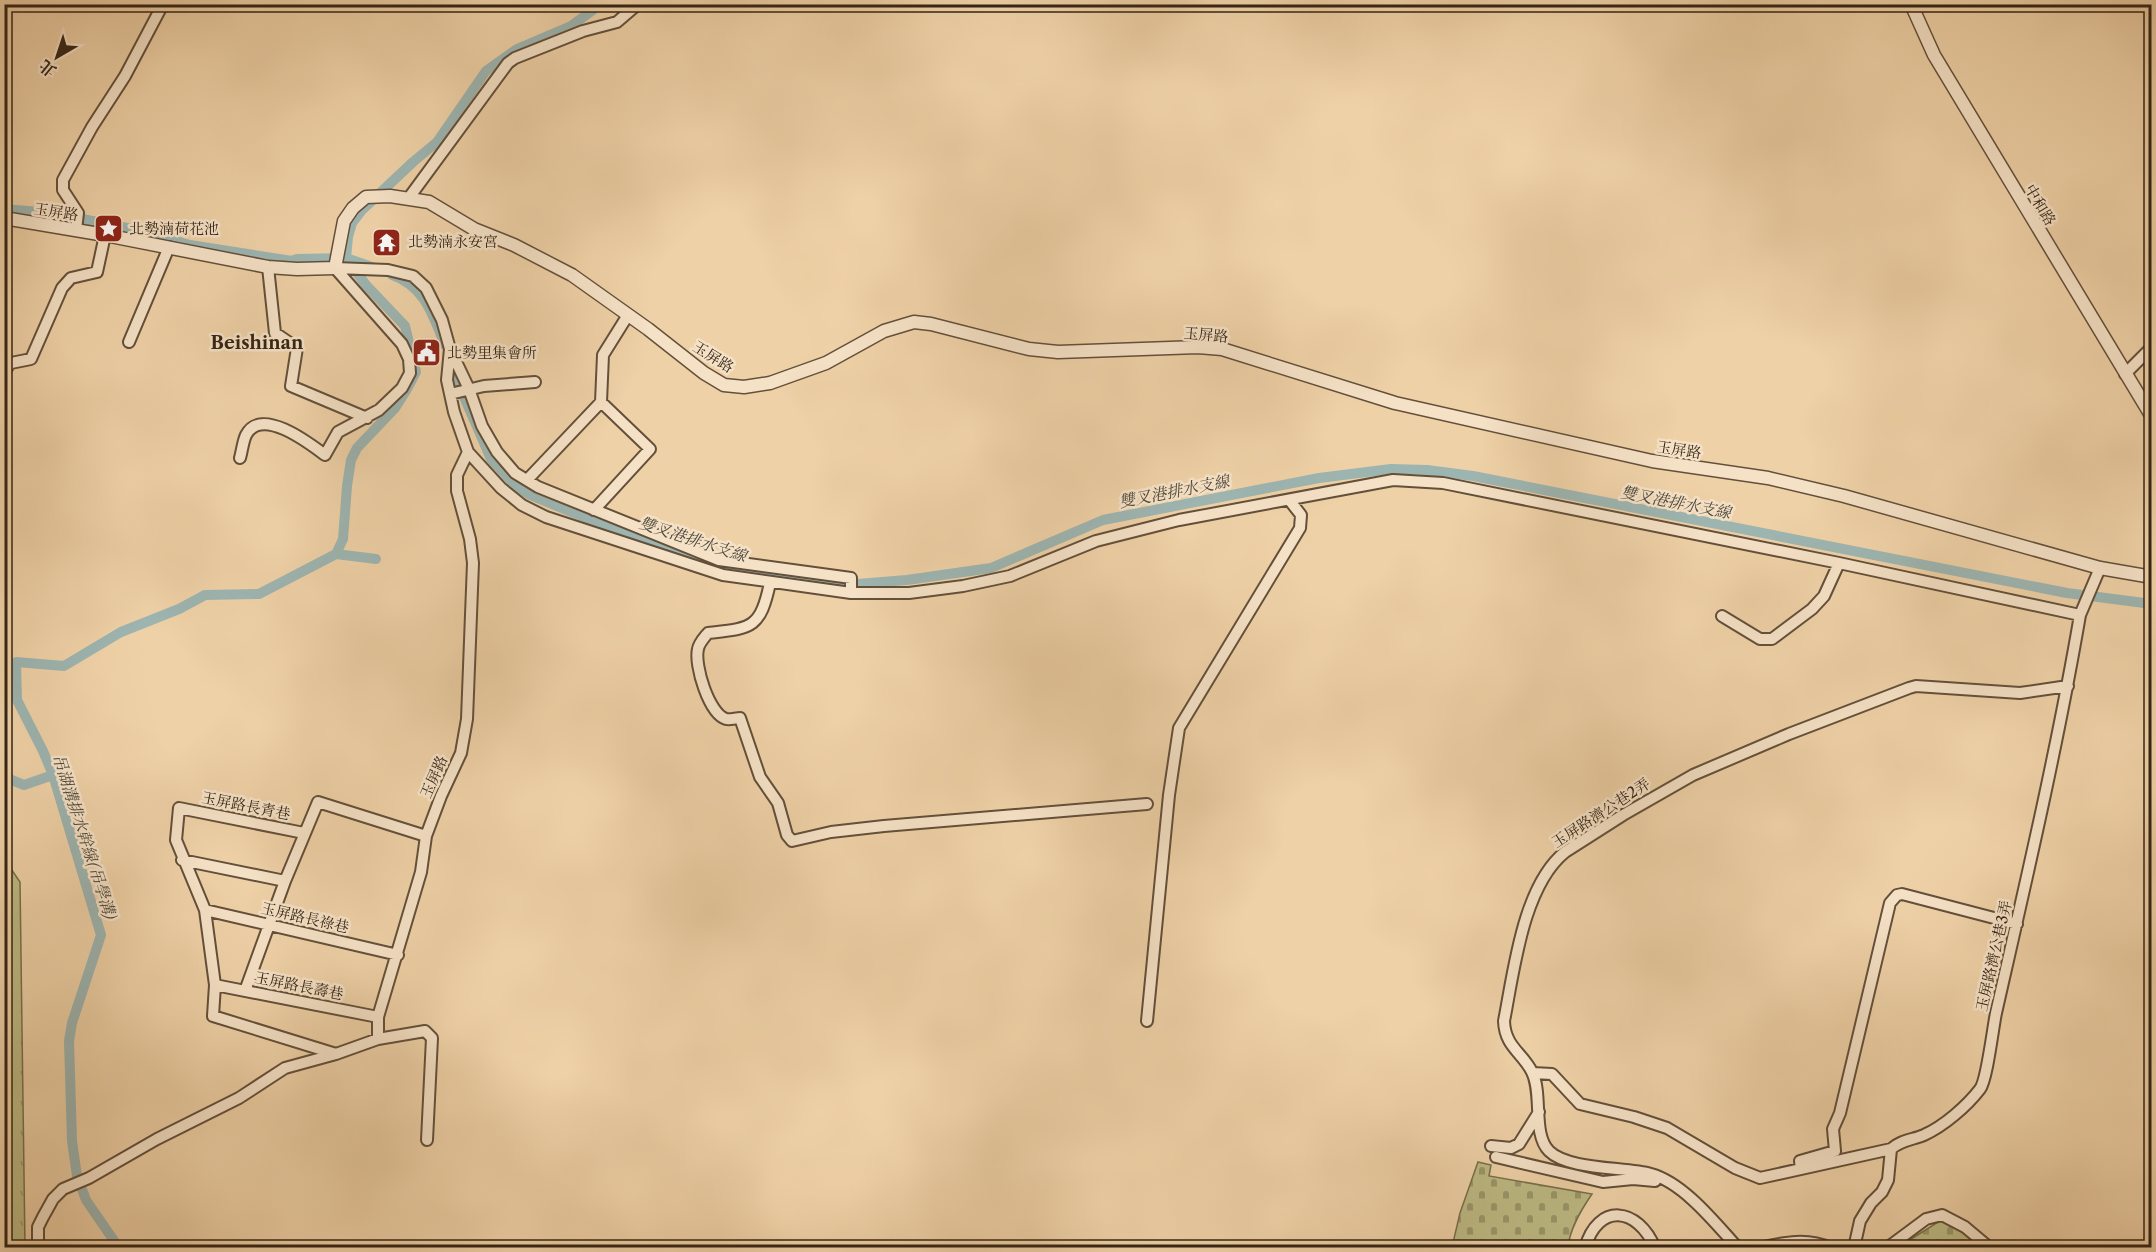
<svg xmlns="http://www.w3.org/2000/svg" width="2156" height="1252" font-family="'Libre Caslon Text','Noto Serif TC',serif">
	<defs>
		<pattern id="cemetery-stones" width="16" height="16" patternUnits="userSpaceOnUse" patternTransform="scale(1.5)"><rect width="16" height="16" fill="#bdba84"/><path d="M2 7V4a2 2 0 0 1 4 0v3zM10 15v-3a2 2 0 0 1 4 0v3z" fill="#9a976b"/></pattern>
		<pattern id="park-tufts" width="24" height="20" patternUnits="userSpaceOnUse" patternTransform="scale(1.5)"><rect width="24" height="20" fill="#bdba84"/><path d="M3 7l-1-3M5 7V3M7 7l1-3M15 17l-1-3M17 17v-4M19 17l1-3" fill="none" stroke="#9a976b"/></pattern>
	</defs>
	<rect width="100%" height="100%" fill="#efd1a7"/>
	<filter id="stains"><feTurbulence type="fractalNoise" baseFrequency=".00333" numOctaves="4"/><feColorMatrix values="0 0 0 0 .2 0 0 0 0 .09 0 0 0 0 .02 0 0 0 .5 -.17"/></filter>
	<radialGradient id="worn" r=".72"><stop offset=".6" stop-color="#630" stop-opacity="0"/><stop offset="1" stop-color="#630" stop-opacity=".3"/></radialGradient>
	<path fill="url(#cemetery-stones)" stroke="#78704c" stroke-width="1.5" d="M 1478,1162 L 1491,1165 L 1489,1176 L 1592,1194 C 1581,1210 1570,1228 1568,1247 L 1452,1247 L 1460,1213 Z
		M 1947,1221 L 1986,1248 L 1897,1248 L 1938,1222 Z"/>
	<path fill="url(#park-tufts)" stroke="#78704c" stroke-width="1.5" d="M 5,860 L 20,882 L 25,1247 L 5,1247 Z"/>
	<g fill="none" stroke-linecap="round" stroke-linejoin="round">
		<path stroke="#9db5b1" stroke-width="10" d="M 4,209 L 52,213 L 137,230 L 190,245 L 292,261 L 297,259 L 346,258 L 375,268
			M 392,275 C 425,286 433,316 445,345
			M 455,368 L 465,399 L 491,459 L 516,486 L 530,495 L 603,525 L 711,564 L 749,574 L 845,585 L 907,580 L 991,568 L 1103,520 L 1319,478 L 1391,469 L 1427,470 L 1473,476 L 2067,593 L 2152,604
			M 336,554 L 343,539 L 347,486 L 351,460 L 357,448 L 395,408 L 407,389 L 416,372 L 405,326 L 366,285 L 346,258 L 348,237 L 352,223 L 362,210 L 413,162 L 437,142 L 486,71 L 517,49 L 571,26 L 593,10 L 592,4
			M 4,777 L 24,785 L 53,775
			M 119,1248 L 86,1200 L 77,1176 L 72,1141 L 69,1041 L 72,1023 L 101,935 L 53,775 L 43,751 L 17,700 L 16,662 L 64,666 L 121,632 L 179,609 L 205,595 L 259,594 L 336,554 L 376,559"/>
		<defs>
			<path id="minor" d="M 408,199 L 508,63 L 515,58 L 583,31 L 617,22 L 638,4
				M 76,230 L 78,213 L 63,190 L 63,180 L 92,127 L 125,76 L 163,4
				M 268,267 L 275,333 L 297,348 L 291,386 L 367,418
				M 335,268 L 388,270 L 413,276 L 426,288 L 442,320 L 450,349 L 447,380 L 454,412 L 468,452 L 501,488 L 522,505 L 546,517 L 723,575 L 851,593 L 909,593 L 963,586 L 1010,576 L 1096,541 L 1179,520 L 1393,480 L 1443,483 L 1839,563 L 2080,615 L 2100,568
				M 129,342 L 169,247
				M 450,349 L 469,389 L 482,426 L 497,452 L 515,473 L 538,487 L 719,560 L 851,578 L 851,593
				M 4,371 L 11,363 L 31,359 L 62,288 L 71,278 L 97,272 L 105,235
				M 2125,374 L 2152,347
				M 450,394 L 484,386 L 535,382
				M 240,458 C 242,451 243,441 246,435 C 261,406 309,443 325,455 L 338,432 L 379,410 L 402,388 L 410,373 L 409,359 L 402,344 L 335,268
				M 527,480 L 601,402
				M 594,510 L 650,449 L 601,402 L 603,355 L 628,315
				M 770,583 C 760,629 752,628 708,633 C 704,638 699,643 698,649 C 694,665 709,714 726,719 C 730,720 736,718 740,718 L 760,777 L 778,803 L 787,835 L 792,841 L 831,832 L 884,826 L 1147,804
				M 1722,616 L 1760,639 L 1772,639 L 1812,609 L 1824,596 L 1839,563
				M 304,833 L 179,808 L 176,840 L 205,910 L 215,985 L 213,1016 L 336,1054
				M 182,860 L 285,881
				M 205,910 L 398,955
				M 215,985 L 378,1017
				M 245,991 L 285,881 L 318,802 L 426,836
				M 1147,1021 L 1169,795 L 1179,728 L 1300,528 L 1301,515 L 1290,501
				M 378,1039 L 378,1017 L 421,872 L 426,836 L 441,796 L 461,753 L 467,719 L 473,563 L 470,539 L 457,491 L 457,475 L 468,452
				M 1533,1073 L 1552,1074 L 1580,1104 L 1634,1117 L 1667,1128 L 1735,1168 L 1760,1178 L 1891,1149
				M 1491,1146 L 1511,1148 L 1519,1144 L 1539,1112
				M 1496,1157 L 1603,1182 L 1633,1179 L 1655,1181
				M 1801,1169 L 1800,1161 L 1835,1151 L 1833,1129 L 1840,1113 L 1890,903 L 1897,895 L 1902,894 L 2017,924
				M 38,1248 L 38,1227 L 43,1217 L 53,1199 L 63,1189 L 89,1178 L 157,1139 L 239,1098 L 285,1068 L 336,1054 L 378,1039 L 425,1031 L 432,1038 L 427,1140
				M 1585,1248 C 1598,1202 1638,1207 1655,1248
				M 1738,1248 C 1716,1224 1684,1183 1651,1174 C 1626,1167 1568,1170 1549,1151 C 1532,1134 1543,1094 1532,1072 C 1522,1052 1505,1047 1504,1021 C 1514,970 1523,886 1565,852 L 1623,815 L 1693,775 L 1789,734 L 1909,688 L 1916,686 L 2020,693 L 2068,686
				M 1758,1248 C 1782,1243 1807,1237 1830,1248
				M 1854,1248 L 1860,1221 L 1871,1203 L 1882,1192 L 1888,1180 L 1891,1149 C 1901,1140 1912,1140 1924,1135 C 1944,1126 1967,1106 1980,1089 C 1987,1080 1993,1027 1996,1013 C 2026,881 2057,749 2080,615
				M 1887,1248 L 1926,1219 L 1942,1215 L 1965,1227 L 1990,1248"/>
			<path id="tertiary" d="M 1911,4 L 1934,55 L 2152,417
				M 4,218 L 105,235 L 268,267 L 297,269 L 335,268 L 344,221 L 353,208 L 366,197 L 390,196 L 429,202 L 474,229 L 514,245 L 572,275 L 648,329 L 704,373 L 724,385 L 744,387 L 770,383 L 826,363 L 884,331 L 914,322 L 931,324 L 1029,349 L 1058,352 L 1198,347 L 1222,349 L 1395,403 L 1652,461 L 1768,478 L 1844,496 L 2100,568 L 2152,577"/>
		</defs>
		<use href="#minor" stroke="#63503a" stroke-width="14"/>
		<use href="#tertiary" stroke="#63503a" stroke-width="15"/>
		<use href="#minor" stroke="#f5e1c6" stroke-width="10"/>
		<use href="#tertiary" stroke="#f5e1c6" stroke-width="12"/>
	</g>
	<defs>
		<symbol id="sight-square" viewBox="-11 -11 22 22"><rect x="-9" y="-9" width="18" height="18" rx="4" fill="#8f2418" stroke="#f5e1c6"/><path d="M0-6L1.8-2.2L6-1.7L2.9 1.2L3.7 5.4L0 3.3L-3.7 5.4L-2.9 1.2L-6-1.7L-1.8-2.2Z" fill="#fff"/></symbol>
		<symbol id="temple-square" viewBox="-11 -11 22 22"><rect x="-9" y="-9" width="18" height="18" rx="4" fill="#8f2418" stroke="#f5e1c6"/><path d="M0-6L5-2H3V0L6.5 2.5H4V6H1.5V3h-3V6H-4V2.5H-6.5L-3 0V-2H-5Z" fill="#fff"/></symbol>
		<symbol id="civic-square" viewBox="-11 -11 22 22"><rect x="-9" y="-9" width="18" height="18" rx="4" fill="#8f2418" stroke="#f5e1c6"/><path d="M-.6-6.5H3V-4.5H.6V-3L4-1V1h2V6H-6V1h2V-1L-.6-3ZM-1.2 2.5V6h2.4V2.5Z" fill="#fff"/></symbol>
	</defs>
	<g fill-rule="evenodd">
		<use href="#sight-square" x="92" y="212" width="33" height="33"/>
		<use href="#temple-square" x="370" y="226" width="33" height="33"/>
		<use href="#civic-square" x="410" y="336" width="33" height="33"/>
	</g>
	<g text-anchor="middle" stroke-width="5" stroke-linejoin="round" paint-order="stroke">
		<g font-size="15" fill="#342515" stroke="#f5e1c6">
			<text transform="translate(2040 205) rotate(59)" y="5">中和路</text>
			<text transform="translate(56 212) rotate(9)" y="5">玉屏路</text>
			<text transform="translate(1206 335) rotate(5)" y="5">玉屏路</text>
			<text transform="translate(713 357) rotate(32)" y="5">玉屏路</text>
			<text transform="translate(1679 450) rotate(9)" y="5">玉屏路</text>
			<text transform="translate(434 777) rotate(-66)" y="5">玉屏路</text>
			<text transform="translate(246 806) rotate(11)" y="5">玉屏路長青巷</text>
			<text transform="translate(1601 813) rotate(-33)" y="5">玉屏路濟公巷2弄</text>
			<text transform="translate(305 918) rotate(13)" y="5">玉屏路長祿巷</text>
			<text transform="translate(1994 956) rotate(-77)" y="5">玉屏路濟公巷3弄</text>
			<text transform="translate(299 986) rotate(11)" y="5">玉屏路長壽巷</text>
		</g>
		<g font-size="15" fill="#342515" stroke="#f5e1c6" text-anchor="start">
			<text x="129" y="234">北勢湳荷花池</text>
			<text x="408" y="247">北勢湳永安宮</text>
			<text x="447" y="358">北勢里集會所</text>
		</g>
		<g font-size="16" font-style="italic" fill="#4e493c" stroke="#f5e1c6">
			<text transform="translate(1174 491) rotate(-11)" y="6">雙叉港排水支線</text>
			<text transform="translate(1676 502) rotate(11)" y="6">雙叉港排水支線</text>
			<text transform="translate(693 539) rotate(18)" y="6">雙叉港排水支線</text>
			<text transform="translate(85 837) rotate(72)" y="6">吊湖溝排水幹線(吊學溝)</text>
		</g>
		<g font-size="18" font-weight="bold" fill="#342515" stroke="#f5e1c6">
			<text x="257" y="349">Beishinan</text>
		</g>
	</g>
	<rect width="2156" height="1252" fill="none" stroke="#efd1a7" stroke-width="24"/>
	<rect x="6" y="6" width="2144" height="1240" fill="none" stroke="#342515" stroke-width="3"/>
	<rect x="12" y="12" width="2132" height="1228" fill="none" stroke="#342515" stroke-width="1.5"/>
	<g transform="translate(57 57) rotate(219)" stroke="#f5e1c6" stroke-width="4.5" paint-order="stroke">
	<path d="M0-4.5L10 22L0 15L-10 22Z" fill="#342515"/>
	<text y="-9" font-size="16" font-weight="bold" text-anchor="middle" fill="#342515">北</text>
	</g>
	<rect width="100%" height="100%" filter="url(#stains)"/>
	<rect width="100%" height="100%" fill="url(#worn)"/>
</svg>
